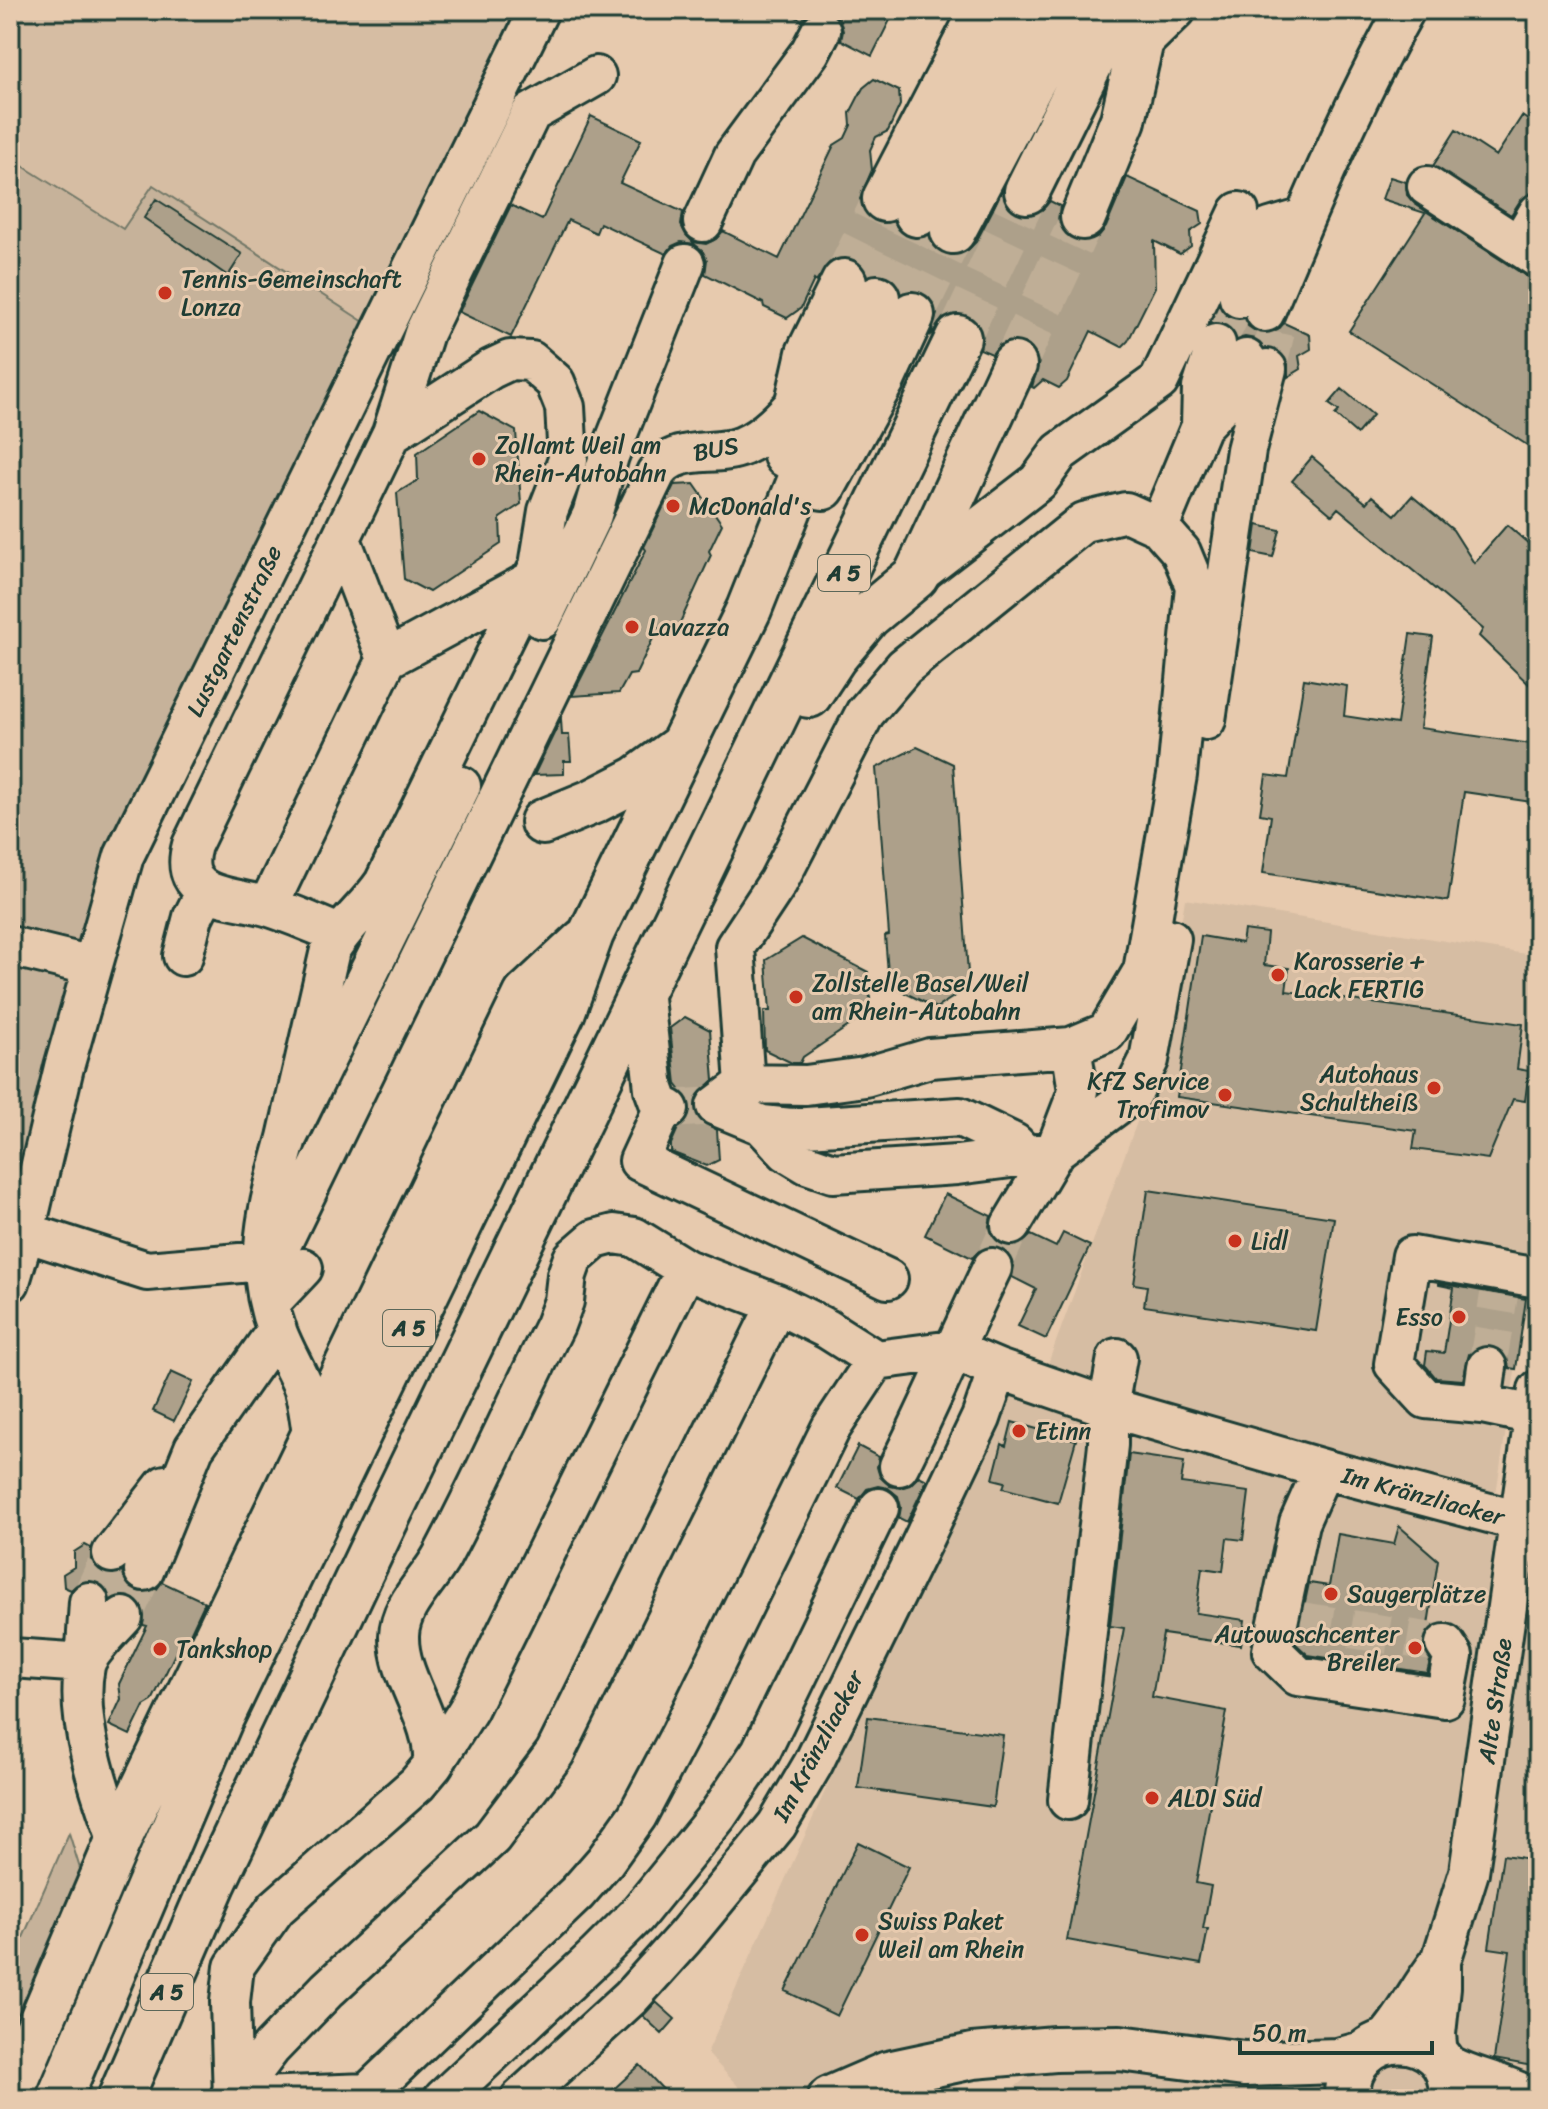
<svg xmlns="http://www.w3.org/2000/svg" width="1548" height="2109" font-family="Sriracha,sans-serif">
	<rect width="100%" height="100%" fill="#e7caae"/>
	<filter id="ink" filterUnits="userSpaceOnUse"><feTurbulence type="fractalNoise" baseFrequency=".0125" numOctaves="2"/><feDisplacementMap in="SourceGraphic" scale="16" xChannelSelector="R" yChannelSelector="G"/><feConvolveMatrix kernelMatrix="1 2 1 2 8 2 1 2 1" color-interpolation-filters="sRGB"/></filter>
	<g filter="url(#ink)">
		<path fill="#d6bda3" d="M 10,10 L 518,10 L 365,322 L 153,185 L 123,229 L 10,158 Z
			M 1185,899 L 1538,956 L 1538,1224 L 1491,1526 L 1538,1467 L 1538,2099 L 1001,2099 L 1075,2036 L 809,2099 L 750,2099 L 707,2053 L 1007,1387 L 1046,1369 L 1158,1065 Z"/>
		<path fill="#c6b29a" stroke="#727867" stroke-width="2" d="M 10,158 L 123,229 L 153,185 L 381,333 L 98,880 L 11,1204 Z
			M 69,1833 L 81,1872 L 10,2035 L 10,1967 Z
			M 1019,2089 L 1116,2094 L 1112,2099 L 963,2099 Z"/>
		<path fill="#ada08a" stroke="#1f3d34" stroke-width="2" d="M 781,10 L 817,10 L 809,13 L 802,20 Z
			M 825,10 L 895,10 L 872,56 L 841,40 L 843,31 L 840,20 L 832,12 Z
			M 874,79 L 899,91 L 900,105 L 888,131 L 876,137 L 870,150 L 872,170 L 860,199 L 864,212 L 874,221 L 885,224 L 894,222 L 896,228 L 906,236 L 917,239 L 929,236 L 932,245 L 942,253 L 955,256 L 966,252 L 976,242 L 1002,192 L 1006,204 L 1017,214 L 1028,216 L 1040,212 L 1050,201 L 1060,206 L 1058,220 L 1063,232 L 1073,240 L 1086,242 L 1098,237 L 1106,227 L 1127,177 L 1200,211 L 1202,224 L 1190,232 L 1191,246 L 1180,254 L 1154,241 L 1155,287 L 1128,341 L 1122,347 L 1091,331 L 1067,381 L 1059,388 L 1043,380 L 1034,388 L 1032,387 L 1039,362 L 1035,351 L 1025,343 L 1011,340 L 1000,344 L 992,354 L 980,349 L 983,335 L 978,323 L 970,316 L 957,313 L 943,318 L 930,336 L 937,314 L 932,300 L 922,292 L 910,290 L 901,293 L 897,283 L 887,275 L 875,273 L 867,276 L 864,268 L 854,259 L 842,257 L 830,262 L 816,282 L 814,280 L 801,308 L 787,318 L 764,307 L 763,303 L 705,274 L 707,260 L 702,250 L 694,244 L 681,242 L 672,246 L 666,254 L 600,223 L 596,233 L 568,220 L 511,337 L 459,312 L 511,205 L 542,220 L 591,116 L 641,140 L 620,183 L 683,212 L 681,225 L 686,235 L 693,242 L 706,244 L 716,239 L 723,231 L 779,259 L 834,145 L 845,138 L 851,125 L 850,113 L 863,88 Z
			M 1522,116 L 1538,127 L 1538,184 L 1532,192 L 1520,201 L 1511,215 L 1433,166 L 1456,130 L 1496,156 Z
			M 1390,177 L 1406,182 L 1407,195 L 1415,204 L 1526,276 L 1538,280 L 1538,452 L 1349,331 L 1425,213 L 1382,199 Z
			M 156,199 L 242,254 L 228,276 L 144,218 Z
			M 1219,306 L 1229,318 L 1245,319 L 1248,326 L 1257,332 L 1269,334 L 1278,330 L 1284,323 L 1310,335 L 1311,349 L 1299,356 L 1301,369 L 1288,377 L 1288,364 L 1282,353 L 1273,348 L 1265,348 L 1255,339 L 1245,337 L 1237,339 L 1233,330 L 1223,323 L 1211,323 Z
			M 1342,389 L 1373,415 L 1357,434 L 1335,415 L 1339,411 L 1329,404 Z
			M 479,411 L 516,431 L 521,504 L 500,518 L 501,544 L 429,592 L 404,579 L 397,493 L 418,480 L 417,453 Z
			M 1312,457 L 1366,503 L 1372,496 L 1395,515 L 1412,496 L 1453,530 L 1474,563 L 1507,525 L 1538,552 L 1538,693 L 1479,636 L 1483,629 L 1338,508 L 1332,515 L 1292,481 Z
			M 694,484 L 722,524 L 709,551 L 711,555 L 678,627 L 658,628 L 636,674 L 629,675 L 619,693 L 572,696 L 646,550 L 644,547 L 674,485 Z
			M 1257,525 L 1280,530 L 1273,557 L 1253,553 Z
			M 1410,634 L 1433,637 L 1420,728 L 1538,745 L 1538,803 L 1464,792 L 1448,901 L 1263,873 L 1271,816 L 1260,814 L 1266,775 L 1288,778 L 1304,679 L 1347,686 L 1344,716 L 1397,724 Z
			M 561,719 L 562,735 L 569,735 L 571,761 L 564,761 L 564,774 L 534,775 Z
			M 917,747 L 953,764 L 969,987 L 936,1008 L 889,985 L 885,936 L 889,935 L 876,768 Z
			M 1244,930 L 1267,933 L 1264,965 L 1289,968 L 1286,991 L 1523,1024 L 1517,1069 L 1529,1071 L 1525,1101 L 1513,1099 L 1488,1159 L 1413,1149 L 1416,1131 L 1177,1097 L 1201,936 L 1242,943 Z
			M 802,938 L 868,972 L 871,1011 L 803,1057 L 800,1063 L 792,1063 L 765,1050 L 764,1011 L 770,1011 L 766,960 Z
			M 685,1017 L 710,1030 L 714,1080 L 696,1097 L 694,1108 L 699,1120 L 717,1130 L 719,1160 L 707,1166 L 671,1152 L 671,1144 L 678,1128 L 685,1124 L 690,1114 L 690,1102 L 676,1084 L 670,1028 Z
			M 1148,1190 L 1334,1218 L 1316,1331 L 1144,1306 L 1147,1286 L 1134,1284 Z
			M 945,1194 L 991,1216 L 989,1226 L 992,1235 L 1000,1244 L 1012,1247 L 1021,1244 L 1031,1235 L 1056,1247 L 1063,1233 L 1090,1246 L 1046,1339 L 1018,1326 L 1036,1289 L 1012,1277 L 1014,1266 L 1010,1255 L 1001,1248 L 991,1246 L 980,1250 L 972,1258 L 925,1235 Z
			M 1439,1283 L 1526,1299 L 1516,1369 L 1509,1368 L 1507,1358 L 1501,1350 L 1489,1345 L 1478,1347 L 1469,1354 L 1463,1380 L 1436,1378 L 1425,1365 L 1427,1351 L 1444,1353 L 1454,1288 L 1439,1285 Z
			M 171,1372 L 193,1382 L 174,1421 L 153,1411 Z
			M 1012,1422 L 1076,1440 L 1058,1503 L 1003,1488 L 1005,1482 L 993,1479 L 1002,1444 L 1006,1446 Z
			M 858,1446 L 879,1457 L 877,1467 L 880,1477 L 890,1486 L 900,1488 L 910,1485 L 919,1476 L 927,1480 L 907,1522 L 899,1518 L 901,1507 L 898,1496 L 888,1488 L 878,1486 L 867,1489 L 859,1499 L 837,1488 Z
			M 1129,1454 L 1184,1462 L 1181,1483 L 1249,1492 L 1243,1540 L 1227,1538 L 1223,1571 L 1202,1568 L 1196,1613 L 1245,1620 L 1241,1645 L 1163,1634 L 1152,1697 L 1227,1711 L 1196,1883 L 1211,1886 L 1203,1929 L 1208,1929 L 1201,1964 L 1067,1940 L 1124,1628 L 1110,1626 Z
			M 1399,1526 L 1438,1560 L 1428,1625 L 1433,1626 L 1426,1634 L 1423,1645 L 1430,1661 L 1427,1673 L 1308,1655 L 1296,1644 L 1309,1583 L 1329,1586 L 1338,1534 L 1394,1544 Z
			M 85,1545 L 91,1548 L 91,1560 L 98,1570 L 110,1575 L 122,1572 L 126,1584 L 135,1591 L 148,1593 L 157,1589 L 162,1582 L 205,1602 L 183,1649 L 175,1654 L 152,1701 L 144,1706 L 130,1735 L 109,1725 L 121,1699 L 119,1684 L 147,1626 L 143,1625 L 144,1611 L 138,1601 L 129,1596 L 117,1596 L 110,1600 L 108,1592 L 102,1584 L 91,1580 L 80,1582 L 71,1590 L 64,1587 L 63,1574 L 74,1567 L 74,1552 Z
			M 868,1717 L 1003,1735 L 993,1807 L 858,1788 Z
			M 858,1842 L 909,1867 L 837,2016 L 785,1991 Z
			M 1503,1855 L 1538,1860 L 1538,2067 L 1494,2059 L 1510,1951 L 1489,1948 Z
			M 656,2002 L 675,2019 L 662,2034 L 643,2016 Z
			M 640,2065 L 672,2099 L 603,2099 Z"/>
		<g fill="none" stroke-linecap="round" stroke-linejoin="round">
			<path stroke="#bfae96" stroke-width="38" stroke-dasharray="38 19" stroke-linecap="butt" d="M 1216,344 L 1239,298
				M 1267,369 L 1279,318
				M 669,1109 L 716,1106
				M 992,1268 L 1011,1225
				M 1487,1367 L 1499,1295
				M 89,1602 L 112,1553
				M 123,1617 L 144,1571
				M 1295,1620 L 1445,1644"/>
			<path stroke="#bfae96" stroke-width="44" stroke-dasharray="44 22" stroke-linecap="butt" d="M 844,282 L 885,199
				M 877,298 L 917,214
				M 912,315 L 953,231
				M 958,338 L 1027,191
				M 1014,365 L 1083,217"/>
			<defs>
				<path id="minor" d="M 1140,45 L 1176,10
					M 1427,186 L 1538,258
					M 703,222 L 734,155 L 810,52 L 821,31
					M 1519,245 L 1538,213
					M 1239,298 L 1270,228 L 1304,218
					M 1265,312 C 1308,209 1351,107 1405,10
					M 1201,426 L 1202,388 L 1216,344
					M 392,433 L 424,333 L 531,113 L 596,76
					M 341,539 L 387,659 L 531,581
					M 916,576 L 1038,482 L 1060,452 L 1159,381 L 1239,212
					M 542,619 L 592,515 L 609,456 L 685,264
					M 1206,720 L 1246,450 L 1267,369
					M 268,906 L 387,659
					M 10,946 L 92,966
					M 183,956 L 193,917 L 206,891
					M 643,989 L 654,1089 L 662,1111
					M 745,1084 L 735,947 L 778,882 L 865,713 L 904,667 L 1084,522 L 1126,512 L 1159,527
					M 716,1106 L 745,1084 L 806,1085 L 865,1077 L 930,1058 L 1071,1047 L 1107,1032 L 1143,971 L 1177,775 L 1195,586 L 1181,552 L 1159,527 L 1201,426 L 1226,400 L 1246,359
					M 716,1106 L 762,1125 L 791,1128 L 960,1117 L 1014,1143 L 1026,1156 L 1055,1151 L 1078,1091 L 1071,1047
					M 669,1109 L 662,1111 L 639,1161 L 888,1279
					M 762,1125 L 787,1152 L 807,1164 L 833,1173 L 957,1165 L 1026,1156
					M 287,1138 L 330,950 C 344,925 368,907 384,883 L 539,566 L 548,511 L 568,460 L 565,407 L 555,382 L 531,361 L 510,360 L 491,369 L 392,433 L 192,845 C 176,901 235,896 270,907 C 293,914 316,925 339,934
					M 1011,1225 L 1055,1151 L 1132,1094 L 1149,1060 L 1171,939
					M 25,1232 L 147,1271 L 263,1261 L 283,1241 L 656,473 C 676,443 715,458 743,446 C 766,436 784,416 800,398
					M 10,1282 L 25,1232 L 64,1067 L 124,856 L 539,10
					M 269,1304 L 303,1268
					M 1482,1404 L 1487,1367
					M 1534,1415 L 1482,1404 L 1426,1399 L 1394,1364 L 1412,1256 L 1538,1278
					M 312,1435 C 310,1420 308,1402 303,1387 C 295,1368 284,1350 277,1331 C 251,1263 268,1205 287,1138 L 461,786
					M 899,1466 C 932,1401 960,1334 992,1268
					M 1323,1469 L 1299,1523 L 1272,1651 L 1298,1676 L 1445,1698 L 1453,1656 L 1445,1644
					M 112,1553 L 165,1485
					M 144,1571 L 194,1448 L 277,1330
					M 12,1658 L 85,1663 L 89,1602
					M 433,1765 C 436,1718 398,1679 399,1636 C 400,1604 428,1582 442,1556 C 482,1481 517,1401 555,1325 L 564,1301 L 567,1275 L 573,1258 L 595,1239 L 614,1234 L 634,1237 L 686,1269
					M 1068,1800 L 1108,1445 L 1108,1407 L 1323,1469 L 1538,1526
					M 118,1841 C 100,1793 74,1718 85,1666 C 88,1653 113,1628 123,1617
					M 1383,2042 C 1406,2018 1418,1989 1439,1963
					M 1438,2056 L 1436,2034 L 1441,1987 L 1441,1961 L 1469,1872 L 1538,1390
					M 233,2098 L 230,2002 L 234,1967 L 276,1908 L 417,1784 L 433,1765 L 468,1710 L 686,1269 L 777,1304 L 827,1329 L 876,1360 L 953,1350 L 998,1369 L 1108,1407 L 1117,1358
					M 233,2098 L 368,2093 L 577,1893 L 605,1861 L 637,1816 L 681,1733 L 831,1428 L 876,1360
					M 233,2098 L 271,2048 L 327,1990 L 492,1837 L 555,1753 L 777,1304
					M 443,2099 L 596,1956 L 636,1916 L 718,1815 L 761,1751 L 879,1508
					M 520,2099 L 631,1997 L 684,1938 L 777,1825 L 813,1764 L 920,1546 L 981,1418 L 998,1369"/>
				<path id="major" d="M 1446,2067 C 1472,2081 1501,2085 1527,2099
					M 830,2099 L 888,2074 L 973,2056 L 1055,2049 L 1120,2048 L 1244,2064 L 1338,2061 L 1363,2054
					M 1347,2099 C 1345,2020 1456,2022 1452,2099"/>
				<path id="highway" d="M 1027,191 L 1117,10
					M 885,199 L 983,10
					M 917,214 L 1024,10
					M 1083,217 L 1123,120 L 1140,45 L 1143,10
					M 953,231 L 1070,10
					M 786,455 L 809,353 L 844,282
					M 823,487 L 882,380 L 912,315
					M 809,695 L 834,657 L 868,616 L 916,576 L 1014,365
					M 543,822 L 594,801 L 637,779 L 681,747
					M 10,2095 L 118,1841 L 526,995 L 584,941
					M 59,2099 L 220,1720 L 563,1011 L 591,934 L 749,609 L 845,368 L 877,298
					M 120,2099 L 213,1884 L 380,1532 L 958,338
					M 232,2099 L 233,2098"/>
			</defs>
			<use href="#minor" stroke="#1f3d34" stroke-width="44"/>
			<use href="#major" stroke="#1f3d34" stroke-width="50"/>
			<use href="#highway" stroke="#1f3d34" stroke-width="50"/>
			<use href="#minor" stroke="#e7caae" stroke-width="38"/>
			<use href="#major" stroke="#e7caae" stroke-width="44"/>
			<use href="#highway" stroke="#e7caae" stroke-width="44"/>
		</g>
	</g>
	<g fill="#c8321e" stroke="#e7caae" stroke-width="3">
		<circle cx="165" cy="293" r="8"/>
		<circle cx="479" cy="459" r="8"/>
		<circle cx="673" cy="506" r="8"/>
		<circle cx="632" cy="627" r="8"/>
		<circle cx="1278" cy="975" r="8"/>
		<circle cx="796" cy="997" r="8"/>
		<circle cx="1434" cy="1088" r="8"/>
		<circle cx="1225" cy="1095" r="8"/>
		<circle cx="1235" cy="1241" r="8"/>
		<circle cx="1459" cy="1317" r="8"/>
		<circle cx="1019" cy="1431" r="8"/>
		<circle cx="1331" cy="1594" r="8"/>
		<circle cx="1415" cy="1648" r="8"/>
		<circle cx="160" cy="1649" r="8"/>
		<circle cx="1152" cy="1798" r="8"/>
		<circle cx="862" cy="1935" r="8"/>
	</g>
	<g text-anchor="middle" stroke-width="6" stroke-linejoin="round" paint-order="stroke">
		<g fill="#e7caae" stroke="#5b6759" stroke-width="2">
			<rect x="818" y="555" width="52" height="36" rx="6"/>
			<rect x="383" y="1310" width="52" height="36" rx="6"/>
			<rect x="141" y="1974" width="52" height="36" rx="6"/>
		</g>
		<g font-size="22" font-weight="bold" fill="#1f3d34">
			<text x="844" y="581">A 5</text>
			<text x="409" y="1336">A 5</text>
			<text x="167" y="2000">A 5</text>
		</g>
		<g font-size="24" fill="#1f3d34" stroke="#e7caae" text-anchor="start">
			<text x="181" y="287">Tennis-Gemeinschaft<tspan x="181" dy="28">Lonza</tspan></text>
			<text x="495" y="453">Zollamt Weil am<tspan x="495" dy="28">Rhein-Autobahn</tspan></text>
			<text x="689" y="514">McDonald's</text>
			<text x="648" y="635">Lavazza</text>
			<text x="1294" y="969">Karosserie +<tspan x="1294" dy="28">Lack FERTIG</tspan></text>
			<text x="812" y="991">Zollstelle Basel/Weil<tspan x="812" dy="28">am Rhein-Autobahn</tspan></text>
			<text x="1418" y="1082" text-anchor="end">Autohaus<tspan x="1418" dy="28">Schultheiß</tspan></text>
			<text x="1209" y="1089" text-anchor="end">KfZ Service<tspan x="1209" dy="28">Trofimov</tspan></text>
			<text x="1251" y="1249">Lidl</text>
			<text x="1443" y="1325" text-anchor="end">Esso</text>
			<text x="1035" y="1439">Etinn</text>
			<text x="1347" y="1602">Saugerplätze</text>
			<text x="1399" y="1642" text-anchor="end">Autowaschcenter<tspan x="1399" dy="28">Breiler</tspan></text>
			<text x="176" y="1657">Tankshop</text>
			<text x="1168" y="1806">ALDI Süd</text>
			<text x="878" y="1929">Swiss Paket<tspan x="878" dy="28">Weil am Rhein</tspan></text>
		</g>
		<g font-size="24" fill="#1f3d34" stroke="#e7caae">
			<text transform="translate(716 449) rotate(-11)" y="8">BUS</text>
			<text transform="translate(234 631) rotate(-64)" y="8">Lustgartenstraße</text>
			<text transform="translate(1423 1496) rotate(15)" y="8">Im Kränzliacker</text>
			<text transform="translate(1495 1701) rotate(-82)" y="8">Alte Straße</text>
			<text transform="translate(818 1746) rotate(-62)" y="8">Im Kränzliacker</text>
		</g>
	</g>
	<rect width="1548" height="2109" fill="none" stroke="#e7caae" stroke-width="40"/>
	<rect x="20" y="20" width="1508" height="2069" fill="none" stroke="#1f3d34" stroke-width="3" filter="url(#ink)"/>
	<path d="M1240 2041v12h192v-12" fill="none" stroke="#1f3d34" stroke-width="4"/>
	<text x="1252" y="2041" font-size="24" fill="#1f3d34" stroke="#e7caae" stroke-width="6" paint-order="stroke">50 m</text>
</svg>
